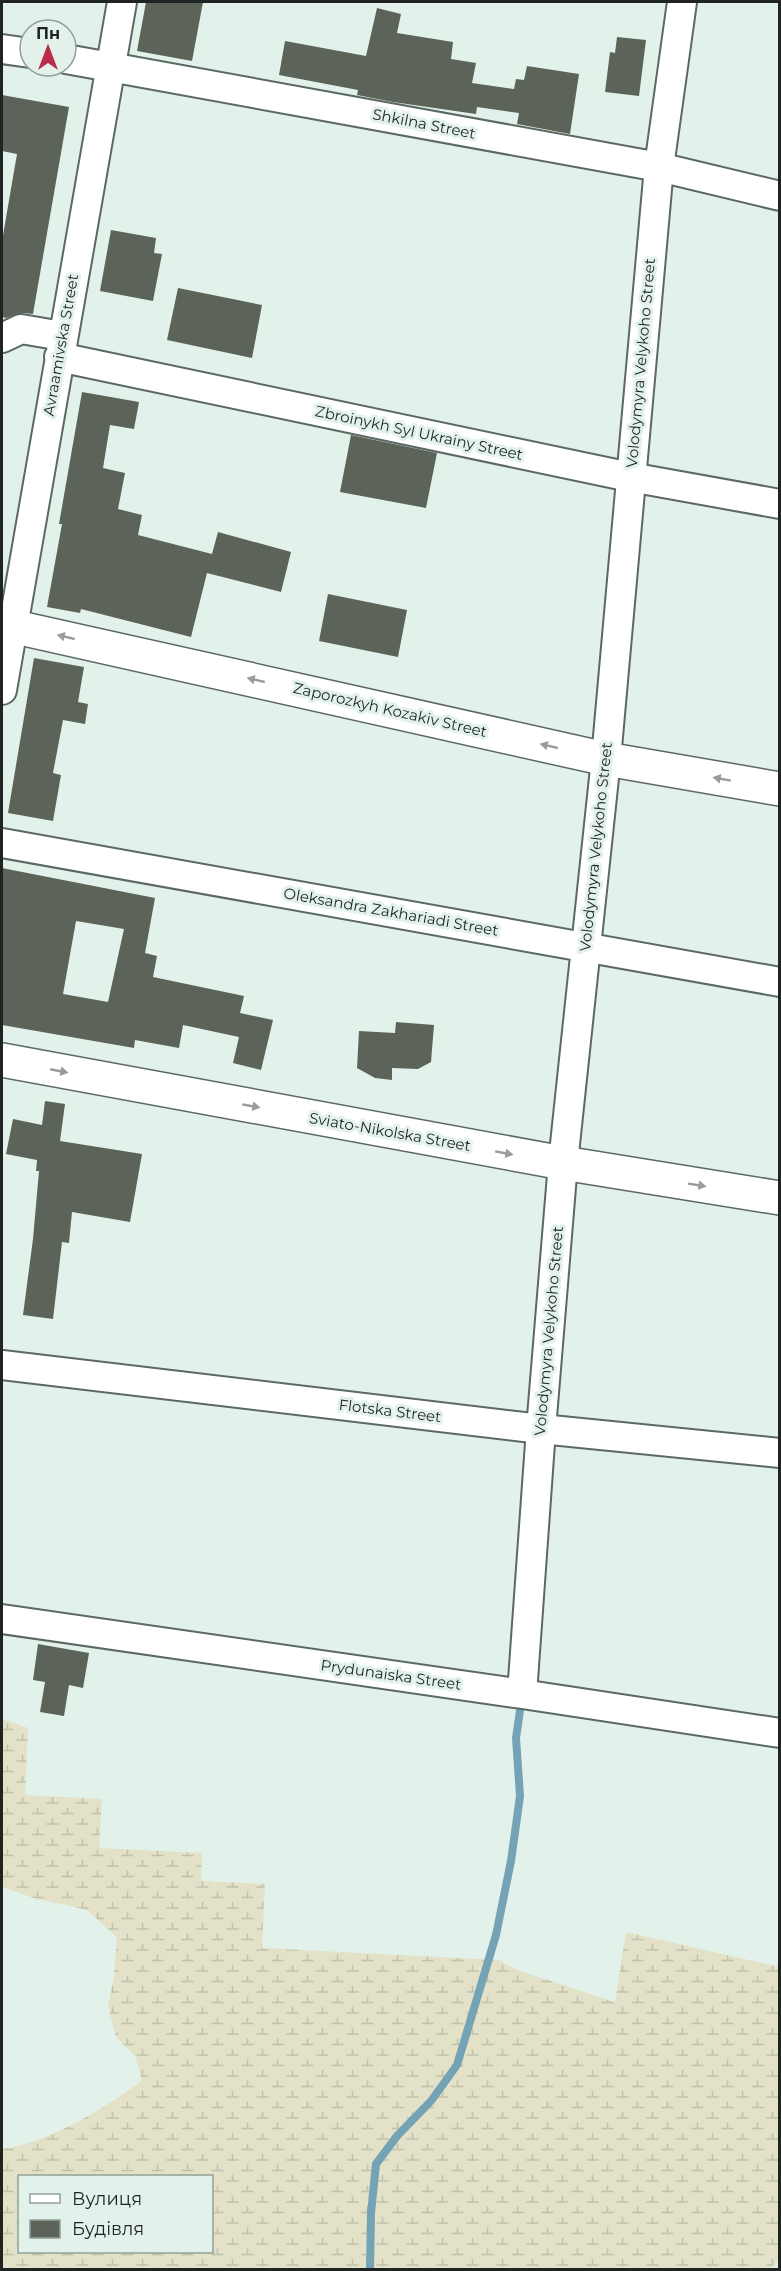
<svg xmlns="http://www.w3.org/2000/svg" width="781" height="2271" font-family="Montserrat,sans-serif">
	<defs>
		<pattern id="wetland-marsh" width="20" height="14" patternUnits="userSpaceOnUse" patternTransform="scale(1.5)"><rect width="20" height="14" fill="#e3e1c7"/><path d="M1 5h8M5 5V1M11 12h8M15 12V8" fill="none" stroke="#c2c1ab"/></pattern>
	</defs>
	<rect width="100%" height="100%" fill="#e2f2ea"/>
	<path fill="url(#wetland-marsh)" fill-rule="evenodd" d="M 2,1719 L 28,1728 L 25,1795 L 102,1799 L 99,1848 L 202,1853 L 201,1881 L 265,1884 L 262,1948 L 498,1960 L 520,1971 L 615,2002 L 626,1932 L 779,1967 L 780,2260 L 768,2270 L 2,2269 L 2,2149 C 51,2142 101,2110 142,2081 L 135,2056 L 116,2037 L 108,2006 L 114,1976 L 117,1937 L 87,1910 L 34,1898 L 2,1887 ZM 20,2176 L 212,2176 L 212,2252 L 20,2252 Z"/>
	<g fill="none" stroke-linecap="round" stroke-linejoin="round">
		<path stroke="#73a3b4" stroke-width="8" d="M 370,2270 L 371,2213 L 376,2164 L 397,2136 L 431,2101 L 457,2065 L 496,1935 L 511,1861 L 520,1796 L 516,1738 L 522,1697"/>
	</g>
	<path fill="#5c6358" fill-rule="evenodd" d="M 146,2 L 203,2 L 192,61 L 137,51 Z
		M 377,8 L 401,14 L 397,33 L 453,42 L 451,59 L 476,63 L 472,83 L 514,89 L 516,79 L 524,80 L 527,66 L 579,74 L 570,134 L 517,124 L 519,113 L 477,107 L 476,114 L 393,102 L 357,95 L 358,90 L 279,75 L 285,41 L 366,56 Z
		M 617,37 L 646,40 L 639,96 L 605,92 L 610,52 L 615,53 Z
		M 2,95 L 69,107 L 33,314 L 23,313 L 6,318 L 2,317 L 2,241 L 17,154 L 2,151 Z
		M 111,230 L 156,238 L 154,253 L 162,254 L 153,301 L 100,291 Z
		M 178,288 L 262,305 L 252,358 L 167,340 Z
		M 82,392 L 139,402 L 134,429 L 110,425 L 103,468 L 125,473 L 118,509 L 142,515 L 138,535 L 212,554 L 218,532 L 291,552 L 281,592 L 207,573 L 191,637 L 81,609 L 80,613 L 47,607 L 62,524 L 59,524 Z
		M 351,435 L 437,453 L 426,508 L 340,492 Z
		M 328,594 L 407,610 L 398,657 L 319,641 Z
		M 34,658 L 84,667 L 78,702 L 88,704 L 85,724 L 63,720 L 53,773 L 61,775 L 53,821 L 8,813 Z
		M 2,868 L 155,898 L 145,953 L 157,956 L 153,977 L 244,996 L 240,1013 L 273,1020 L 261,1070 L 233,1063 L 239,1037 L 183,1025 L 179,1048 L 135,1040 L 134,1048 L 2,1025 ZM 76,921 L 124,929 L 108,1002 L 63,994 Z
		M 396,1022 L 434,1025 L 431,1062 L 418,1069 L 392,1068 L 392,1080 L 375,1078 L 357,1068 L 359,1031 L 395,1033 Z
		M 45,1101 L 65,1104 L 60,1141 L 142,1154 L 130,1222 L 72,1212 L 69,1243 L 62,1242 L 53,1319 L 23,1315 L 33,1239 L 39,1171 L 36,1171 L 37,1160 L 6,1154 L 13,1119 L 42,1125 Z
		M 38,1644 L 89,1653 L 83,1688 L 69,1685 L 64,1716 L 40,1712 L 45,1682 L 33,1680 Z"/>
	<g fill="none" stroke-linecap="round" stroke-linejoin="round">
		<defs>
			<path id="minor" d="M 2,49 L 30,53
				M 66,59 L 659,167 L 780,196
				M 2,338 L 21,329 L 62,336
				M 59,357 L 630,477 L 780,504
				M 2,690 L 122,2
				M 2,843 L 780,982
				M 2,1365 L 541,1429 L 780,1453
				M 2,1619 L 522,1694 L 780,1733
				M 522,1694 L 541,1429 L 563,1163 L 606,759 L 659,167 L 682,2"/>
			<path id="major" d="M 2,624 L 606,759 L 780,789
				M 2,1060 L 563,1163 L 780,1198"/>
		</defs>
		<use href="#minor" stroke="#5c6962" stroke-width="32"/>
		<use href="#major" stroke="#5c6962" stroke-width="36"/>
		<use href="#minor" stroke="#fff" stroke-width="28"/>
		<use href="#major" stroke="#fff" stroke-width="33"/>
	</g>
	<defs><path id="oneway-solid" d="M-6-.8H1V-3.2L6.5 0L1 3.2V.8H-6Z" transform="scale(1.5)"/></defs>
	<g fill="#9a9c9c">
		<use href="#oneway-solid" transform="translate(66 637) rotate(-167)"/>
		<use href="#oneway-solid" transform="translate(256 680) rotate(-167)"/>
		<use href="#oneway-solid" transform="translate(549 746) rotate(-167)"/>
		<use href="#oneway-solid" transform="translate(722 779) rotate(-170)"/>
		<use href="#oneway-solid" transform="translate(59 1071) rotate(11)"/>
		<use href="#oneway-solid" transform="translate(251 1106) rotate(10)"/>
		<use href="#oneway-solid" transform="translate(504 1153) rotate(10)"/>
		<use href="#oneway-solid" transform="translate(697 1185) rotate(9)"/>
	</g>
	<g text-anchor="middle" stroke-width="6" stroke-linejoin="round" paint-order="stroke">
		<g font-size="15" fill="#1f2422" stroke="#e2f2ea">
			<text transform="translate(424 124) rotate(11)" y="5">Shkilna Street</text>
			<text transform="translate(61 345) rotate(-80)" y="5">Avraamivska Street</text>
			<text transform="translate(641 363) rotate(-85)" y="5">Volodymyra Velykoho Street</text>
			<text transform="translate(419 433) rotate(12)" y="5">Zbroinykh Syl Ukrainy Street</text>
			<text transform="translate(390 710) rotate(13)" y="5">Zaporozkyh Kozakiv Street</text>
			<text transform="translate(596 847) rotate(-84)" y="5">Volodymyra Velykoho Street</text>
			<text transform="translate(391 912) rotate(10)" y="5">Oleksandra Zakhariadi Street</text>
			<text transform="translate(390 1132) rotate(10)" y="5">Sviato-Nikolska Street</text>
			<text transform="translate(549 1331) rotate(-85)" y="5">Volodymyra Velykoho Street</text>
			<text transform="translate(390 1411) rotate(7)" y="5">Flotska Street</text>
			<text transform="translate(391 1675) rotate(8)" y="5">Prydunaiska Street</text>
		</g>
	</g>
	<rect width="781" height="2271" fill="none" stroke="#1f2422" stroke-width="6"/>
	<rect x="18" y="2175" width="195" height="78" fill="#e2f2ea" stroke="#94a09a" stroke-width="1.5"/>
	<rect x="30" y="2194" width="30" height="9" fill="#ffffff" stroke="#94a09a" stroke-width="1.5"/>
	<text x="72" y="2205" font-size="18" fill="#1f2422">Вулиця</text>
	<rect x="30" y="2220" width="30" height="18" fill="#5c6358" stroke="#94a09a" stroke-width="1.5"/>
	<text x="72" y="2235" font-size="18" fill="#1f2422">Будівля</text>
	<g transform="translate(48 48)"><circle r="28" fill="#e2f2ea" stroke="#94a09a" stroke-width="1.5"/>
	<path d="M0-4.5L10 22L0 15L-10 22Z" fill="#bb2b4a"/>
	<text y="-9" font-size="16" font-weight="bold" text-anchor="middle" fill="#1f2422">Пн</text>
	</g>
</svg>
